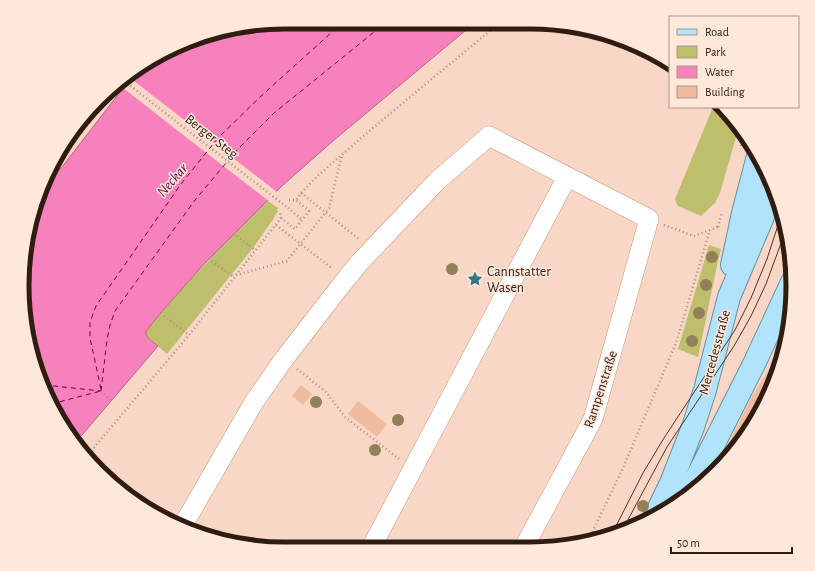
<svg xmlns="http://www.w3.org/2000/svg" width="815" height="571" font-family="'Alegreya Sans',sans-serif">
	<rect width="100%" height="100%" fill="#f9d7c6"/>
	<path fill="#bdbf6d" d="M 713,107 L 722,107 L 727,112 L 739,127 L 720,193 L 715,203 L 701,216 L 678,206 L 675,199 Z
		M 268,201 L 278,208 L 277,210 L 278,211 L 272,221 L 253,248 L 167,354 L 146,336 L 145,333 L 146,331 C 184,285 225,242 268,201 Z
		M 709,245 L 721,249 L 718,261 L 698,357 L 678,349 Z"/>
	<path fill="#f781bd" stroke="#bb6389" d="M 285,22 L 472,25 L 334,140 L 283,185 L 205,263 L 165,308 L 146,331 C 145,338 153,342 158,346 L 76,442 L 49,402 L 24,320 L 24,251 L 41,189 L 62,167 L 140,66 L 217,31 Z"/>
	<path fill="#f9d7c6" d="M 129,77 L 268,185 L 278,193 L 270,202 L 178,131 L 122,87 Z"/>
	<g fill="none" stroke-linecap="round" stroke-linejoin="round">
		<path stroke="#710049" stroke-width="1" stroke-dasharray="5 4" stroke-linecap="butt" d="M 44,386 L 54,386 L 101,391
			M 101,389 L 90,338 L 90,322 L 96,306 L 181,184 L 218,138 L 260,97 L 342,23
			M 101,391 L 107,340 L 110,325 L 115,311 L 195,200 L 237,150 L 274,113 L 384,24
			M 51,404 L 101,391"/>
	</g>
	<path fill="#f1bb9e" d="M 781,360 L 766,402 L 739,446 L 715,471 L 751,398 L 769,369 L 774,364 Z
		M 301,385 L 312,394 L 303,405 L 292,396 Z
		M 358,401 L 387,424 L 377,437 L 348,414 Z"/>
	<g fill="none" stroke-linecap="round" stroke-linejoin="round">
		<defs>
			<path id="minor" d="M 182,527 L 254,402 L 284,359 L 346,279 L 360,262 L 437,181 L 489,136 L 649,219 L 593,419 L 524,547
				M 371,548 L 567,177"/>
			<path id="major" d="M 732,265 L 743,213 L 758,156
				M 689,493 L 754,364 L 792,282
				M 655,516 L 671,483 L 693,427 L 705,390 L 729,297 L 762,219 L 773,187"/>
		</defs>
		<use href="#minor" stroke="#cb977b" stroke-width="20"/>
		<use href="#major" stroke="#6291a6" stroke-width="24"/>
		<path stroke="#ab8e7f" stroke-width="2.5" stroke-dasharray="1 3" stroke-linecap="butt" d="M 123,80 L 124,81
			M 741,146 L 744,135
			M 60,156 L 74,142 L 115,88
			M 301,193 L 359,239
			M 289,200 L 296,200 C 312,178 339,158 360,139 C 405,101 451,63 496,26
			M 288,208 L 302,220
			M 281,218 L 295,229 L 309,211 L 296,200
			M 276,225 L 333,269
			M 664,225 L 694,236 L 718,227
			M 718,227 L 722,212
			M 237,236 L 255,250
			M 212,261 L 234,277
			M 236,275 L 287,261 L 329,208 L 342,155
			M 164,316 L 189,335
			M 779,355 L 784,354
			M 297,369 L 326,392 L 345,417 L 399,459
			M 101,391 L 112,401
			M 86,457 L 189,335 L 281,218 L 280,212
			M 589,539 L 623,468 L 676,343 L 710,230"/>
		<use href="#minor" stroke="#fff" stroke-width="19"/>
		<use href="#major" stroke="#b1e3fa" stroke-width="22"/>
		<path stroke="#4c362a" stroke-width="1" d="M 623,529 L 667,447 L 734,346 L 751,316 L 766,284 L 780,246 L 786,229
			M 613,532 L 643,473 L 664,438 L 735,330 L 751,298 L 767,259 L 782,213"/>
		<path stroke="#ab8e7f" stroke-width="2.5" stroke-dasharray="1 3" stroke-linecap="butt" d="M 124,81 L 288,208"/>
	</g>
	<g fill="#908159">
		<circle cx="712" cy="257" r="6"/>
		<circle cx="452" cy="269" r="6"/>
		<circle cx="706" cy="285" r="6"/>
		<circle cx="699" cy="313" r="6"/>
		<circle cx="692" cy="341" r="6"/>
		<circle cx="316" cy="402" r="6"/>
		<circle cx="398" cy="420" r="6"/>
		<circle cx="375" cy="450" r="6"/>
		<circle cx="643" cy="506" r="6"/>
	</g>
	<defs>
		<symbol id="sight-bare" viewBox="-9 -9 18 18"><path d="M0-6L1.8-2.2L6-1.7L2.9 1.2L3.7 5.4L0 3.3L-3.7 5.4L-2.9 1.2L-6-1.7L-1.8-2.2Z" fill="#38718a" stroke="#fee7db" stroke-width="2.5" paint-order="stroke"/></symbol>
	</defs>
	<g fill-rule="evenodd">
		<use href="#sight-bare" x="464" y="268" width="22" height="22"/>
	</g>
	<g text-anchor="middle" stroke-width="3" stroke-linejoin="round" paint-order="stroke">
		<g font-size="14" fill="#301c11" stroke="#fee7db">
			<text transform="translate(212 136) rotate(38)" y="5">Berger Steg</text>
			<text transform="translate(714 352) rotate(-75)" y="5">Mercedesstraße</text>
			<text transform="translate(600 389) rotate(-72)" y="5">Rampenstraße</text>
		</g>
		<g font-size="14" fill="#301c11" stroke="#fee7db" text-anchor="start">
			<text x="487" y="276">Cannstatter<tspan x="487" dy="16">Wasen</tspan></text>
		</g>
		<g font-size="15" font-style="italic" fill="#710049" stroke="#fee7db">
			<text transform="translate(172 180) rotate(-49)" y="5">Neckar</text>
		</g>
	</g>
	<path d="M0 0H815V571H0ZM285 29H530A256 256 0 0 1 786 285V286A256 256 0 0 1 530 542H285A256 256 0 0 1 29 286V285A256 256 0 0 1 285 29Z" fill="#fee7db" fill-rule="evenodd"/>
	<path fill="none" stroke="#301c11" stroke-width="5" d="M285 29H530A256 256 0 0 1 786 285V286A256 256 0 0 1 530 542H285A256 256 0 0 1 29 286V285A256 256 0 0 1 285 29Z"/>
	<rect x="669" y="16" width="130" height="92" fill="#fee7db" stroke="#ac968a"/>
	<rect x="677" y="29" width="20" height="6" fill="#b1e3fa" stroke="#ac968a"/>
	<text x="705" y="36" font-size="12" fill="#301c11">Road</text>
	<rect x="677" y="46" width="20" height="12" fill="#bdbf6d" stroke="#ac968a"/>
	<text x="705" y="56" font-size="12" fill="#301c11">Park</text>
	<rect x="677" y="66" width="20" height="12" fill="#f781bd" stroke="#ac968a"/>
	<text x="705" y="76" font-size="12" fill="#301c11">Water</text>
	<rect x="677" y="86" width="20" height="12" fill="#f1bb9e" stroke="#ac968a"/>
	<text x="705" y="96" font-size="12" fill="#301c11">Building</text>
	<path d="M671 547v6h121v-6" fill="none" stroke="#301c11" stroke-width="2"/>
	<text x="677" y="547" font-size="12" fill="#301c11" stroke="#fee7db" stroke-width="3" paint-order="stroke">50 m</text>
</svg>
